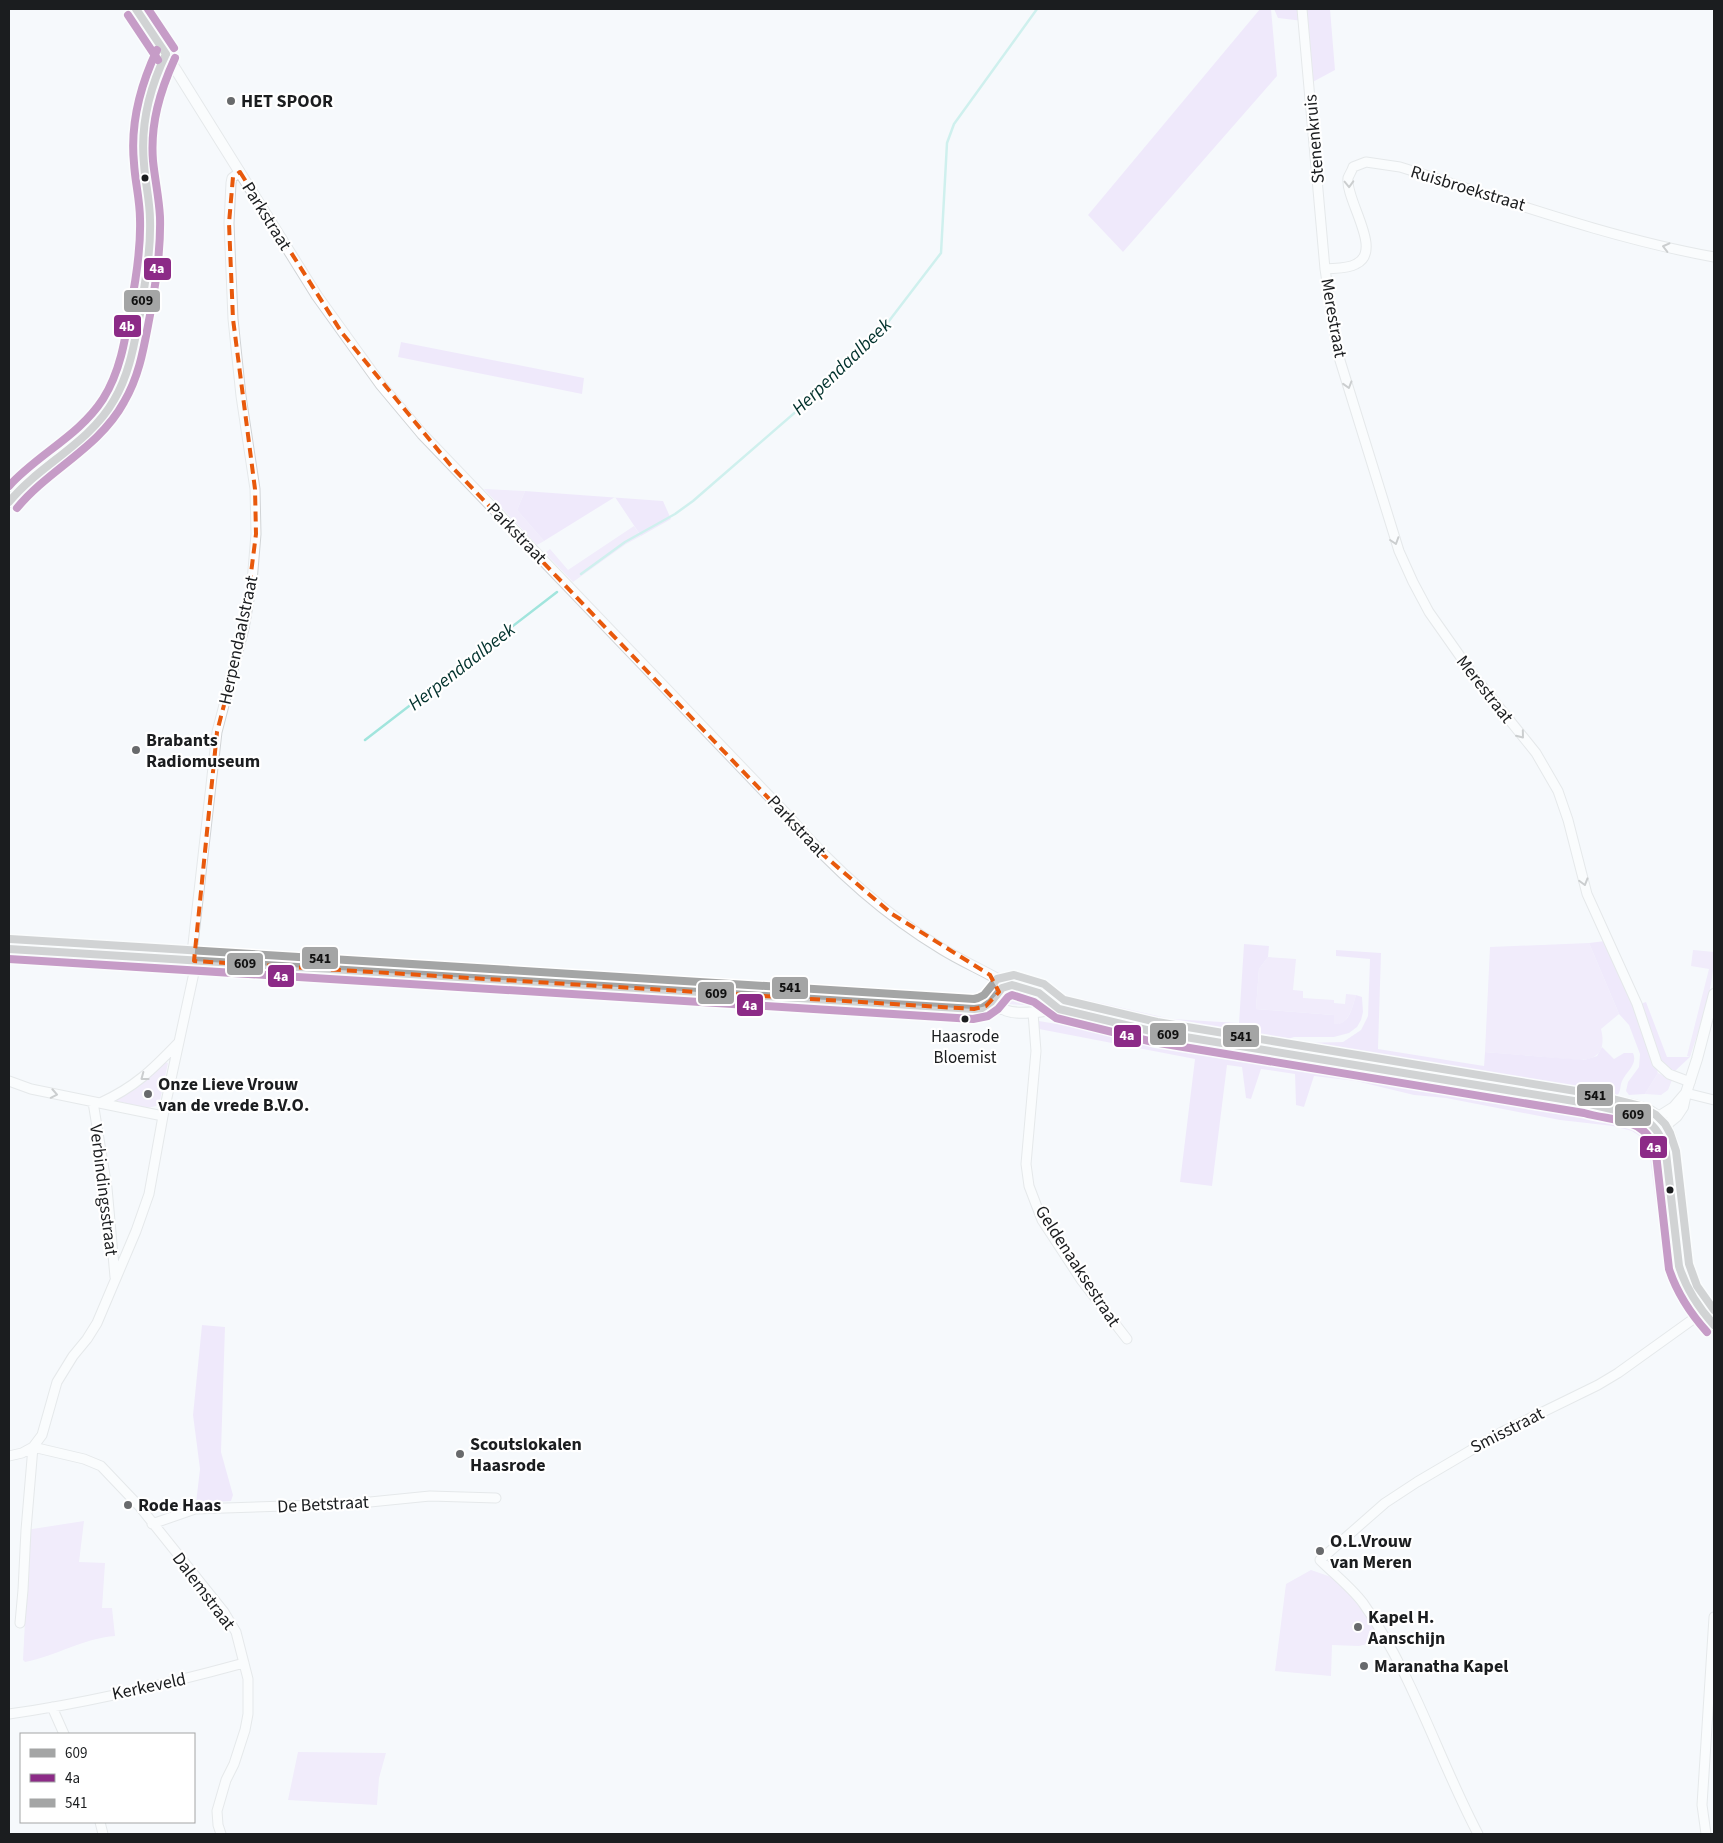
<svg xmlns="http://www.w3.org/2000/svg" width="1723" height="1843" font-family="'Source Sans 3',sans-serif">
	<rect width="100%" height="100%" fill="#f6f9fc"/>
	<path fill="#eadbfb" d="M 484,489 L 525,491 L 517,510 L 544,541 L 537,545 Z
		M 634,526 L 641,536 L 626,544 L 573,582 L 545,553 L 550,549 L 568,570 Z
		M 1589,943 L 1619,1014 L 1601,1029 C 1606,1049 1599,1060 1578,1060 L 1485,1052 L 1490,947 Z
		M 1693,950 L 1714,952 C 1714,988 1701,1023 1690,1057 L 1687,1056 L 1709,969 L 1691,966 Z
		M 1268,957 L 1296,959 L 1293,990 L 1303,991 L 1303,998 L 1334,1000 L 1334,1003 L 1345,1004 L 1346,994 L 1356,995 C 1352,1007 1350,1024 1334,1025 L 1334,1015 L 1256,1009 L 1259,969 Z
		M 1012,992 L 1036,1000 L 1037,1004 L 1035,1006 L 1008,1004 L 1004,997 L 1007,993 Z
		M 1064,1015 L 1111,1027 L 1110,1029 L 1063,1021 Z
		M 165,1062 L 168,1063 L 160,1100 L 156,1106 L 147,1108 L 117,1101 L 116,1099 L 146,1080 Z
		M 1658,1073 L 1672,1080 L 1668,1090 L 1661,1095 L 1645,1094 Z
		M 84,1521 L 79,1562 L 105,1563 L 102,1608 L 112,1608 L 115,1636 C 84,1638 56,1656 25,1662 L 23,1660 L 25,1621 L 23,1590 L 26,1530 Z
		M 1311,1570 L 1334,1578 L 1358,1601 L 1383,1640 L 1359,1646 L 1332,1645 L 1331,1676 L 1275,1671 L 1286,1584 Z
		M 298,1752 L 386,1753 L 379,1778 L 377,1805 L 288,1800 Z"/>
	<path fill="#e7d6fb" d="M 1260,9 L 1271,9 L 1277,76 L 1123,252 L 1088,215 Z
		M 1274,9 L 1330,9 L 1335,70 L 1309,84 L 1303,21 L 1278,18 Z
		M 401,342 L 584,378 L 582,394 L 398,357 Z
		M 525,491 L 663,501 L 671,519 L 641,536 L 615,497 L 544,541 L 517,510 Z
		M 1605,941 L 1634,1006 L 1658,1073 L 1645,1094 L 1629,1095 L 1626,1091 L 1628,1082 L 1639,1067 L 1640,1054 L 1629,1025 L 1619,1014 L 1589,943 Z
		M 1244,944 L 1269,946 L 1268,957 L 1259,969 L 1256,1009 L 1334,1015 L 1334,1024 C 1350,1025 1352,1007 1356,995 L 1362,997 L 1363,1012 L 1361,1020 L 1357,1027 L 1349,1033 L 1334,1037 L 1294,1037 L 1277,1043 L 1170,1025 L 1097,1010 L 1081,1004 L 1083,999 L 1171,1019 L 1239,1023 Z
		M 1336,950 L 1381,953 L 1378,1049 L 1484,1066 L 1485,1052 L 1584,1060 L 1597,1056 L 1602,1047 L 1614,1059 L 1624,1053 L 1633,1053 C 1638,1064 1627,1071 1622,1081 C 1620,1085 1621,1089 1619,1093 C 1617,1096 1616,1095 1612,1096 L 1540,1087 L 1295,1047 L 1302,1043 L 1343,1042 L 1361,1030 L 1368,1016 L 1370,959 L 1336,956 Z
		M 1646,1002 L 1667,1057 L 1690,1057 L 1674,1072 L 1660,1061 L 1640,1004 Z
		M 1039,1021 L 1631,1120 L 1647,1129 L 1653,1138 L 1665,1203 L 1656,1203 L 1649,1150 L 1641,1137 L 1632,1131 L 1613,1126 L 1560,1120 L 1446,1098 L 1414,1095 L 1356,1081 L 1314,1076 L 1304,1107 L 1296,1105 L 1295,1074 L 1261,1069 L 1251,1099 L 1246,1098 L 1242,1067 L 1227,1065 L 1212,1186 L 1180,1182 L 1195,1059 L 1039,1029 Z
		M 202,1325 L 225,1327 L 221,1452 L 233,1495 L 231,1501 L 196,1503 L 200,1469 L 193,1415 Z"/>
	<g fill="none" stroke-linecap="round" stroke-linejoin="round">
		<path stroke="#a1e5dd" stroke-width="2.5" d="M 581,574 L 625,542 L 675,514 L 693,501 L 837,376 L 847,362 L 879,334 L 941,253 L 947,143 L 954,124 L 1037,9
			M 365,740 L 557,592"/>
		<defs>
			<path id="minor" d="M 1302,9 L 1325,269 L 1338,354 L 1399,551 L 1413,582 L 1429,612 L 1474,676 L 1536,753 L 1558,791 L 1568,820 L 1587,894 L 1637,1004 L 1657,1063 L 1669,1074 L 1690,1082
				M 1325,269 C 1335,268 1347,269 1356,264 C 1384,251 1345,200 1348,178 C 1349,175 1352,171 1353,167 L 1366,162 L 1400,167 C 1503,199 1608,238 1714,257
				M 9,949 L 354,969 L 622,988 L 982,1008
				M 1033,1013 L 1036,1051 L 1026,1164 L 1029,1186 L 1042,1220 L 1082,1281 L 1127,1339
				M 9,1081 L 31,1089 L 163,1116
				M 1686,1093 L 1714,1100
				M 93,1102 L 107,1188 L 115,1277
				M 100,1103 C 135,1087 152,1070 178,1043
				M 33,1447 L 84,1459 L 101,1466 L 140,1507 L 224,1612 L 236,1632 L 248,1679 L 248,1714 L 245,1730 L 234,1764 L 226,1780 L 217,1811 L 218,1825 L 221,1834
				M 9,1456 L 22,1453 L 33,1447 L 42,1435 L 57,1382 L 73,1356 L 87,1339 L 97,1323 L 136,1231 L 149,1194 L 163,1116 L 195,968 L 192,953 L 217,732 L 244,628 L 252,582 L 256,534 L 255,489 L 241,396 L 233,319 L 229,223 L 231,183 L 232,178 L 240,172
				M 152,1524 L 195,1509 L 350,1504 L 430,1496 L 496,1498
				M 20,1623 L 23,1590 L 26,1530 L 33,1447
				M 52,1707 L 64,1734
				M 9,1714 C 88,1703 167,1684 244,1663
				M 100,1822 L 103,1834
				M 1478,1834 C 1438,1758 1413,1674 1363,1603 C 1351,1587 1334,1574 1320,1560 L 1385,1503 L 1417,1482 L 1502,1432 L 1598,1385 L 1618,1373 L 1703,1312
				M 1706,1834 L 1702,1805 L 1714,1617"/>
			<path id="tertiary" d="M 136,9 L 176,70 L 317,296 L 381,385 L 422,434 L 787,815 C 832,867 882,913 942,949 C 963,962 987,972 1008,985
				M 9,502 C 30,473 62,457 88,433 C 102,420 113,404 121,387 C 132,365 135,341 139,318 C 145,285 151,253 150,220 C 150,198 144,177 143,156 C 140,120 150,86 166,54
				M 982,1008 L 1003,1009
				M 1059,1009 C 1046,1010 1004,1020 998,1003 C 996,997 999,992 1002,988 L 1012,985 L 1039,993 L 1059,1009 L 1155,1032 L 1586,1103 C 1607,1111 1632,1108 1651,1123 C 1669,1138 1666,1166 1669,1187 C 1670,1192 1672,1197 1672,1202 C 1675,1224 1674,1245 1679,1266 C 1685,1289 1698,1308 1714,1325
				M 1597,1102 C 1639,1101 1670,1108 1675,1157 C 1676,1168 1677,1181 1674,1192
				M 1655,1119 L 1674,1107 L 1686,1093
				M 1661,1129 L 1677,1116 L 1683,1107 L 1686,1093 L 1697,1059 L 1714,994"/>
		</defs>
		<use href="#minor" stroke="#d1d4d6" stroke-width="11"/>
		<use href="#tertiary" stroke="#d1d4d6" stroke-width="12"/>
		<use href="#minor" stroke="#fefeff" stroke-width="9"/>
		<use href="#tertiary" stroke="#fefeff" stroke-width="10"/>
		<defs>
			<path id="bus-1" d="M 136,9 L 166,54
				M 9,502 C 40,464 89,444 114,400 C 130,373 134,344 140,314 C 145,283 151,251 150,220 C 150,201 145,182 144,164 C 140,124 149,89 166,54
				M 9,949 L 974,1009 L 982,1008 L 991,1002 L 1002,988 L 1012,985 L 1039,993 L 1059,1009 L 1155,1032 L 1586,1103 C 1622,1114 1656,1108 1666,1153 L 1679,1266 C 1686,1289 1698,1307 1714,1325"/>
			<path id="bus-2" d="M 128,15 L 158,60
				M 17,508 C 49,469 99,448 124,402 C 140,375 144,346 150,315 C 156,283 161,251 160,217 C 159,198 155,180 153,161 C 150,124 160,91 175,58
				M 9,959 L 973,1019 L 988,1016 L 998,1009 L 1008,997 L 1012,995 L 1034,1002 L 1056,1018 L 1153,1042 L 1584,1113 C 1614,1122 1648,1116 1656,1154 L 1669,1269 C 1677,1293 1690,1313 1707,1332"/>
			<path id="bus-3" d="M 10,939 L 974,999 L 978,998 L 984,995 L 997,979 L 1014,975 L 1044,984 L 1064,1000 L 1157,1022 L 1588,1093 L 1640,1106 L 1656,1115 L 1665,1124 L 1670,1133 L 1676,1151 L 1689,1264 L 1697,1286 L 1714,1310"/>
			<path id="bus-4" d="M 148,9 L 174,48
				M 9,486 C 38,454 79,436 103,399 C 120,372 125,341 130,310 C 136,280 141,250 140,219 C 140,200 135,182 134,163 C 130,123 140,86 157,50"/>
		</defs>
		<use href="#bus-1" stroke="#fff" stroke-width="11"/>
		<use href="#bus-2" stroke="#fff" stroke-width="11"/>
		<use href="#bus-3" stroke="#fff" stroke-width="11"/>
		<use href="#bus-4" stroke="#fff" stroke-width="11"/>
		<use href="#bus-1" stroke="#a4a5a5" stroke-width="8"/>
		<use href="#bus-2" stroke="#8c2b87" stroke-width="8"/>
		<use href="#bus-3" stroke="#a4a5a5" stroke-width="8"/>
		<use href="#bus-4" stroke="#8c2b87" stroke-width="8"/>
	</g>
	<defs><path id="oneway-chevron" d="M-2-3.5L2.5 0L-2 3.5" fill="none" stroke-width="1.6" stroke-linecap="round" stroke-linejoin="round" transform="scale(1.25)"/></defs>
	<g stroke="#98999a">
		<use href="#oneway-chevron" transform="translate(1349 184) rotate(88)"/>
		<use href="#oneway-chevron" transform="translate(1666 247) rotate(-166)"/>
		<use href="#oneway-chevron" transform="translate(1348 385) rotate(73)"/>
		<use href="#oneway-chevron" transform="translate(1395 541) rotate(72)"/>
		<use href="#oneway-chevron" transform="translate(1521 735) rotate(51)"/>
		<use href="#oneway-chevron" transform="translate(1584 882) rotate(74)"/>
		<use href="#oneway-chevron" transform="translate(144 1077) rotate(143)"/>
		<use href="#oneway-chevron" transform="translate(54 1094) rotate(11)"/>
	</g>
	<path d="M0 0H1723V1843H0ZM 240,172 L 342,333 L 452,467 L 820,852 L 892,914 L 990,975 L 999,992 L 986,1006 L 974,1009 L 194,961 L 217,732 L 244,628 L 256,534 L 255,489 L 233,319 L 229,223 L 233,177 Z" fill="#f6f9fc" fill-opacity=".55" fill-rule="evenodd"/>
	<path fill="none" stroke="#e8590c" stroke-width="4" stroke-dasharray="10 6" stroke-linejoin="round" d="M 240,172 L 342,333 L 452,467 L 820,852 L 892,914 L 990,975 L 999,992 L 986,1006 L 974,1009 L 194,961 L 217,732 L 244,628 L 256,534 L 255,489 L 233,319 L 229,223 L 233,177 Z"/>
	<g fill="#686a6c" stroke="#fff" stroke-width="2">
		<circle cx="231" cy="101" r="5"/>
		<circle cx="136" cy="750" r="5"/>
		<circle cx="148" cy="1094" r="5"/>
		<circle cx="460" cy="1454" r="5"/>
		<circle cx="128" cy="1505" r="5"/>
		<circle cx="1320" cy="1551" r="5"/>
		<circle cx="1358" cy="1627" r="5"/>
		<circle cx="1364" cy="1666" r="5"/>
	</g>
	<g fill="#1b1d1f" stroke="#fff" stroke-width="2">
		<circle cx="145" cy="178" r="4.5"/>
		<circle cx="965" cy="1019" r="4.5"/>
		<circle cx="1670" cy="1190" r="4.5"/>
	</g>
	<g text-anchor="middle" stroke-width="4.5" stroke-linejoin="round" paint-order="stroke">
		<g font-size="17" fill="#1b1d1f" stroke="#fff">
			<text x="965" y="1042">Haasrode<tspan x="965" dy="21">Bloemist</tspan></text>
		</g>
		<g font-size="18" font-weight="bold" fill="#1b1d1f" stroke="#fff" text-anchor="start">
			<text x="241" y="107">HET SPOOR</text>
			<text x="146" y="746">Brabants<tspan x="146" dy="21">Radiomuseum</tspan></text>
			<text x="158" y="1090">Onze Lieve Vrouw<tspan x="158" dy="21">van de vrede B.V.O.</tspan></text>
			<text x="470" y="1450">Scoutslokalen<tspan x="470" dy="21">Haasrode</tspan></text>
			<text x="138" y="1511">Rode Haas</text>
			<text x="1330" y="1547">O.L.Vrouw<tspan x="1330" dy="21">van Meren</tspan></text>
			<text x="1368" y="1623">Kapel H.<tspan x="1368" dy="21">Aanschijn</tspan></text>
			<text x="1374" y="1672">Maranatha Kapel</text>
		</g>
		<g font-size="18" fill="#1b1d1f" stroke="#fff">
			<text transform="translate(1314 139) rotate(-95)" y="6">Stenenkruis</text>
			<text transform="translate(1468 188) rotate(17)" y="6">Ruisbroekstraat</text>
			<text transform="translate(267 216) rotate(58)" y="6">Parkstraat</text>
			<text transform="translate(1334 318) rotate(80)" y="6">Merestraat</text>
			<text transform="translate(517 533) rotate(46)" y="6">Parkstraat</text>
			<text transform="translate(238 640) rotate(-78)" y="6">Herpendaalstraat</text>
			<text transform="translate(1485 689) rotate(52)" y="6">Merestraat</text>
			<text transform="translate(797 826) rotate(47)" y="6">Parkstraat</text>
			<text transform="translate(104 1190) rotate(83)" y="6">Verbindingsstraat</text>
			<text transform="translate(1078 1266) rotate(57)" y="6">Geldenaaksestraat</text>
			<text transform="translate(1507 1430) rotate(-27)" y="6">Smisstraat</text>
			<text transform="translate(323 1504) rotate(-3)" y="6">De Betstraat</text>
			<text transform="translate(204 1591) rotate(53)" y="6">Dalemstraat</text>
			<text transform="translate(149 1686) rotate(-12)" y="6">Kerkeveld</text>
		</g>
		<g font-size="19" font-style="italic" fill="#00312c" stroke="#fff">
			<text transform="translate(841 366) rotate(-44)" y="7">Herpendaalbeek</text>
			<text transform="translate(461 666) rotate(-38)" y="7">Herpendaalbeek</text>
		</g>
	</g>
	<g stroke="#fff" stroke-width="2">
		<rect x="143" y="257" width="29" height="24" rx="5" fill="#8c2b87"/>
		<rect x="123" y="289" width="38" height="24" rx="5" fill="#a4a5a5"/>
		<rect x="113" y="314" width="29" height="24" rx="5" fill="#8c2b87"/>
		<rect x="301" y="946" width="38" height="24" rx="5" fill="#a4a5a5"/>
		<rect x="226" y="952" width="38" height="24" rx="5" fill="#a4a5a5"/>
		<rect x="267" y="964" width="28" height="24" rx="5" fill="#8c2b87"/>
		<rect x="771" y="976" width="38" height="24" rx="5" fill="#a4a5a5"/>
		<rect x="697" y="981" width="38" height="24" rx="5" fill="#a4a5a5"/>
		<rect x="736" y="993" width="28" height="24" rx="5" fill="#8c2b87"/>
		<rect x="1149" y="1022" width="38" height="24" rx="5" fill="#a4a5a5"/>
		<rect x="1113" y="1024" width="29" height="24" rx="5" fill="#8c2b87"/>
		<rect x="1222" y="1024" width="38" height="24" rx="5" fill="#a4a5a5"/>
		<rect x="1576" y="1083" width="38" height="24" rx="5" fill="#a4a5a5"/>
		<rect x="1614" y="1103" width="38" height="24" rx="5" fill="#a4a5a5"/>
		<rect x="1639" y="1135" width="29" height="24" rx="5" fill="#8c2b87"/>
	</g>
	<g font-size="14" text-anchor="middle" font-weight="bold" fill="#fff">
		<text x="157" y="273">4a</text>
		<text x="127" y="331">4b</text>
		<text x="281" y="981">4a</text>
		<text x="750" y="1010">4a</text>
		<text x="1127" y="1040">4a</text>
		<text x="1654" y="1152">4a</text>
	</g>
	<g font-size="14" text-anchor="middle" font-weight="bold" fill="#111">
		<text x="142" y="305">609</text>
		<text x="320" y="963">541</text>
		<text x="245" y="968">609</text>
		<text x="790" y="992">541</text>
		<text x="716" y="998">609</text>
		<text x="1168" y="1039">609</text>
		<text x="1241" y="1041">541</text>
		<text x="1595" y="1100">541</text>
		<text x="1633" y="1119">609</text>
	</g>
	<rect width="1723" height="1843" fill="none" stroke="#1b1d1f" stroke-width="20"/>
	<rect x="20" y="1733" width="175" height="90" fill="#ffffff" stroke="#a4a5a5"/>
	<rect x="30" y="1749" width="25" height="8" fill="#a4a5a5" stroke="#a4a5a5"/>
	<text x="65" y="1758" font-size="15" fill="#1b1d1f">609</text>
	<rect x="30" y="1774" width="25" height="8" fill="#8c2b87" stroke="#a4a5a5"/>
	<text x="65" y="1783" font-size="15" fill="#1b1d1f">4a</text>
	<rect x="30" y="1799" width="25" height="8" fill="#a4a5a5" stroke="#a4a5a5"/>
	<text x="65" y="1808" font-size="15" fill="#1b1d1f">541</text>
</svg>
